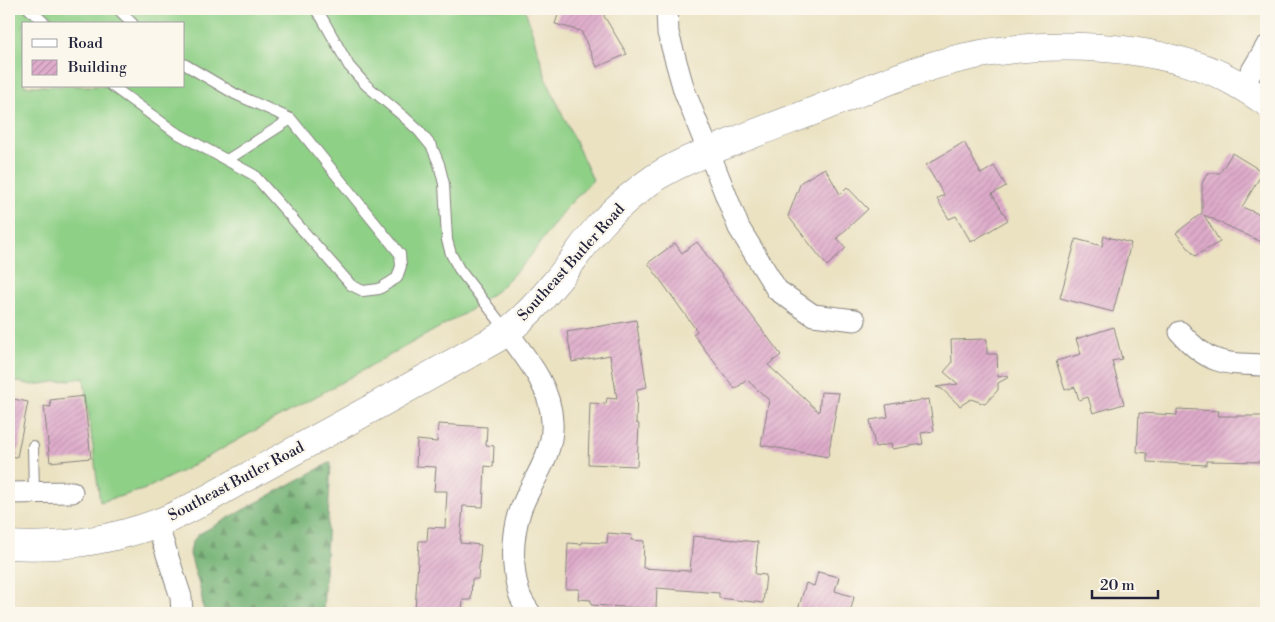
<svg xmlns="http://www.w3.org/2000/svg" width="1275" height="622" font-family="'Libre Bodoni',serif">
	<defs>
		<pattern id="forest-firs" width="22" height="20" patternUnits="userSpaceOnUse" patternTransform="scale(1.25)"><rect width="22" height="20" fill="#73b274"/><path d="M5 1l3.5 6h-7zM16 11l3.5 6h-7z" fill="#5e9060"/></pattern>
		<pattern id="building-hatch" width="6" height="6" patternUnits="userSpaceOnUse" patternTransform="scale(1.25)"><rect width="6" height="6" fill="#deabca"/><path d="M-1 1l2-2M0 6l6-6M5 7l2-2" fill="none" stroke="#be93ae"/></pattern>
	</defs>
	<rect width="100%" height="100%" fill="#fbf7ec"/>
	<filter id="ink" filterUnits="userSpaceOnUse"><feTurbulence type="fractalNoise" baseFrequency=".02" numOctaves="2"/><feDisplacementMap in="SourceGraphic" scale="10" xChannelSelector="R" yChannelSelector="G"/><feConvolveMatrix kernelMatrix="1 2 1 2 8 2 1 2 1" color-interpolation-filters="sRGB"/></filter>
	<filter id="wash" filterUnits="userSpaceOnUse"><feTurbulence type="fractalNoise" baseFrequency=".0096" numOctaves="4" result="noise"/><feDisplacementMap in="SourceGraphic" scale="20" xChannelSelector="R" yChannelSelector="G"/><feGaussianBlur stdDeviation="1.12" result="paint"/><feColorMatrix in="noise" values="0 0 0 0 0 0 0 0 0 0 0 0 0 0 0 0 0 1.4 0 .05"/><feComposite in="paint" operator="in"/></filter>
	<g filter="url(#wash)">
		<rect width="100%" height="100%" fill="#ebe2c2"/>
		<path fill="#8fd087" stroke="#587961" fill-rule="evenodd" d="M 9,9 L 525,9 L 547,81 L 593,180 L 564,210 L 529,258 L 499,289 L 467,312 L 186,469 L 143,490 L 100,502 L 84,378 L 33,385 L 9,380 ZM 24,24 L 184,24 L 184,86 L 24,86 Z"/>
		<path fill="url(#forest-firs)" stroke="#4a6a58" d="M 331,462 L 323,613 L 204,613 L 201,592 L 190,554 L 192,542 L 199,534 Z"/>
		<g id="blocks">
			<path fill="url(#building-hatch)" d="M 560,9 L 606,9 L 604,16 L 627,54 L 597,67 L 581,31 L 555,24 Z
				M 964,142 L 981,174 L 994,166 L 1006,186 L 992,194 L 1008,220 L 971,242 L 956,216 L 949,219 L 937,199 L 944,195 L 926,165 Z
				M 1232,153 L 1263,172 L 1242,207 L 1266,217 L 1266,244 L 1204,215 L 1220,242 L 1195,256 L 1176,233 L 1202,213 L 1202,184 L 1207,173 L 1220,173 Z
				M 825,168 L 840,194 L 847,187 L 868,209 L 837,238 L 846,248 L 827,266 L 788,216 L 801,182 Z
				M 1104,236 L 1131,243 L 1113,312 L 1060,298 L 1076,239 L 1102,246 Z
				M 697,242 L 781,355 L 768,365 L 819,412 L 821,392 L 839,393 L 828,457 L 761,445 L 769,400 L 747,380 L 735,389 L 693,334 L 697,331 L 648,263 L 675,243 L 682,253 Z
				M 636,320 L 647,387 L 637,389 L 636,423 L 639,424 L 637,466 L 588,464 L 590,403 L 606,404 L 607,398 L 617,399 L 610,355 L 572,362 L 567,332 Z
				M 1114,327 L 1122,359 L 1112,361 L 1124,404 L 1093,413 L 1088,397 L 1079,400 L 1075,387 L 1065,390 L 1056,361 L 1081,354 L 1076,339 Z
				M 987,339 L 987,354 L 997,354 L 998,377 L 1008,375 L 1009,377 L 998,383 L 998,390 L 985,404 L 971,399 L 960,406 L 942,389 L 936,387 L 958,384 L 944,372 L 952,363 L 951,340 Z
				M 84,396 L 91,458 L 50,462 L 44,406 L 51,407 L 50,400 Z
				M 9,398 L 28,402 L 17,457 L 9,456 Z
				M 929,399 L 934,431 L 921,433 L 923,444 L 892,449 L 891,444 L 875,447 L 870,420 L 888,417 L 886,405 L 909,401 L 909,402 Z
				M 1177,409 L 1219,411 L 1218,416 L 1266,416 L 1266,462 L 1206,461 L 1206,465 L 1147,462 L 1147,453 L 1137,452 L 1139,413 L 1177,415 Z
				M 438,424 L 487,427 L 486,445 L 494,446 L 493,467 L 485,466 L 483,507 L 463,506 L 460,543 L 481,545 L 478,579 L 472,579 L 471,600 L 463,600 L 462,613 L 415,612 L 419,541 L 427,541 L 428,527 L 445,528 L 447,491 L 434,491 L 436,467 L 416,466 L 417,440 L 437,442 Z
				M 608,533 L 632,535 L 631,540 L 644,541 L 643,568 L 690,571 L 693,536 L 758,542 L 755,574 L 766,575 L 763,603 L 719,598 L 719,593 L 657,588 L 656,609 L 591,605 L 591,600 L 578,599 L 579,589 L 566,589 L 568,543 L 582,544 L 582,542 L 607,543 Z
				M 818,572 L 839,577 L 835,591 L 854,597 L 850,613 L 797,613 L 806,583 L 814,586 Z"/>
		</g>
	</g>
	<g filter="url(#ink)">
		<use href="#blocks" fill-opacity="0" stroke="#86827e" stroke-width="1"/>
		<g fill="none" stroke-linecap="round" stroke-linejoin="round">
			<defs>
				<path id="service" d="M 29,9 L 46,24
					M 118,9 L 133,24
					M 315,9 L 322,18 L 349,66 L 366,85 L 403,116 L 419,131 L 432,147 L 439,164 L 444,184 L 447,240 L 451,254 L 459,269 L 506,330
					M 112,86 L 175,132 L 254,175 L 351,285 L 363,291 L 379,289 L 397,278 L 401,266 L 400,254 L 291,119 L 235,94 L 184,64
					M 227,160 L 291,119
					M 33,446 L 34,493"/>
				<path id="minor" d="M 667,9 L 668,33 L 684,90 L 739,228 L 777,290 L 813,315 L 855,320
					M 1243,86 L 1266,47
					M 507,332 C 527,359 551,387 552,422 C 554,449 538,473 526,497 C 512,525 510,563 519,593 C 521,600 526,607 530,613
					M 1180,332 C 1208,365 1226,364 1266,365
					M 9,493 L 72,492
					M 157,524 L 181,597 L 182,613"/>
				<path id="secondary" d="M 9,545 C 58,548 108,541 155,524 C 186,513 215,494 243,479 C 287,455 330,431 374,407 C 405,390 436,372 467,355 C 480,347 497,340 509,330 C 525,317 541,300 554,284 C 571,265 584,242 602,223 C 618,206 637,190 656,177 C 680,162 707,152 733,142 C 757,132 782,123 806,114 C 859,93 911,69 966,57 C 1037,41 1128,43 1198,66 C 1223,74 1245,88 1266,102"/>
			</defs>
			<use href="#service" stroke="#86827e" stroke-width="12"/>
			<use href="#minor" stroke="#86827e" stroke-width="23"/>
			<use href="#secondary" stroke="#86827e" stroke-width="29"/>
			<use href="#service" stroke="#fff" stroke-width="10"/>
			<use href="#minor" stroke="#fff" stroke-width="21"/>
			<use href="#secondary" stroke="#fff" stroke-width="28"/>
		</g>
	</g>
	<g text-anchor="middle" stroke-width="4.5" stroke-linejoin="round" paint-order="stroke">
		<g font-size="15" fill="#22223b" stroke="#fbf7ec">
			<text transform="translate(571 262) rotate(-48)" y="5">Southeast Butler Road</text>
			<text transform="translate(236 481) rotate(-28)" y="5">Southeast Butler Road</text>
		</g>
	</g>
	<rect width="1275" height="622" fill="none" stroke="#fbf7ec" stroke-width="30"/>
	<rect x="22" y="22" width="162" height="65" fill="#fbf7ec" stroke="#a4a2a5"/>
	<rect x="32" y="39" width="25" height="8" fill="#ffffff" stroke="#a4a2a5"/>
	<text x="68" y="48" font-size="15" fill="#22223b">Road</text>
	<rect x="32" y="60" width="25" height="15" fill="url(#building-hatch)" stroke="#a4a2a5"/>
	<text x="68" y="72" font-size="15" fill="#22223b">Building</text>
	<path d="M1092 590v8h66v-8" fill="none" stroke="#22223b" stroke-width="2.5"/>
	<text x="1100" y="590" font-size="15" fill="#22223b" stroke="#fbf7ec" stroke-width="4" paint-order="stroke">20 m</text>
</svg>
